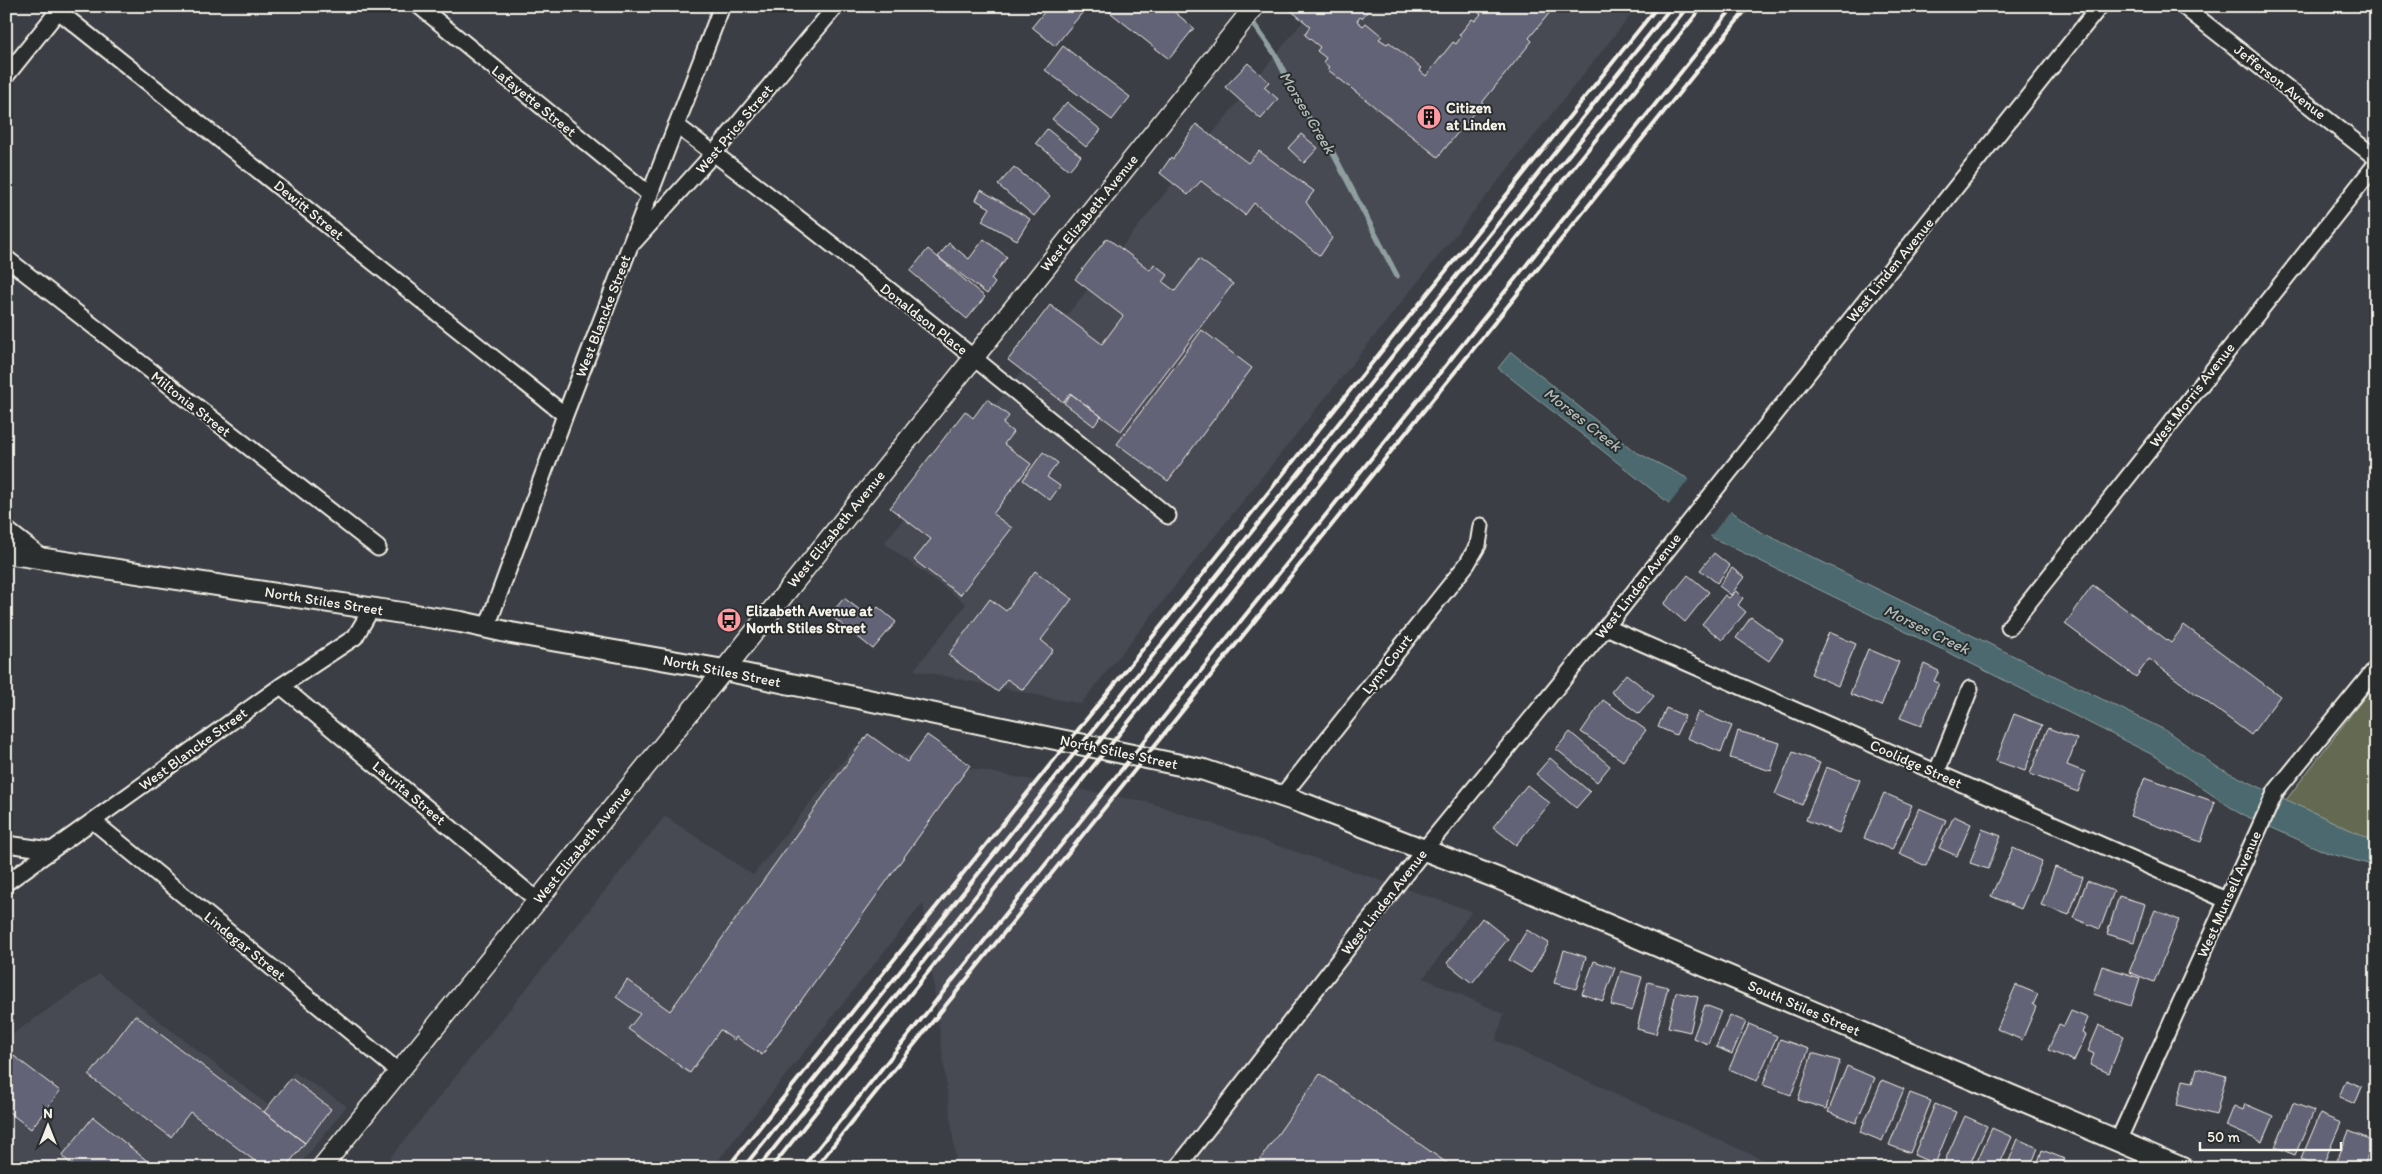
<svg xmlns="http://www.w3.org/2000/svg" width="2382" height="1174" font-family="Itim,sans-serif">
	<rect width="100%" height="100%" fill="#3b3e44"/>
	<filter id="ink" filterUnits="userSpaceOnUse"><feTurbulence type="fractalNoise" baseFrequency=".02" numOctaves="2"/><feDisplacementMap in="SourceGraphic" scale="10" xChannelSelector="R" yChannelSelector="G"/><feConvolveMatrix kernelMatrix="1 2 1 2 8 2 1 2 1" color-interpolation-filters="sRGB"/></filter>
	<g filter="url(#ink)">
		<path fill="#474953" d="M 1315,6 L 1638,6 L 1081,704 L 914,670 L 966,604 L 884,543 Z
			M 855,746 L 1151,803 L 1472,911 L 1424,978 L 1504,1014 L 1496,1040 L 1782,1168 L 957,1168 L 923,903 L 712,1168 L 681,1168 L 674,1164 L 670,1168 L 382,1168 L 665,816 L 753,875 Z
			M 99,974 L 268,1105 L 294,1072 L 347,1106 L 297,1168 L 6,1168 L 6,1036 L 8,1037 Z"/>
		<path fill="#646b51" stroke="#acae9c" d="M 2376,682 L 2376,842 L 2286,800 Z"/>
		<path fill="#4b696e" stroke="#8f9f9f" d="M 1511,352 L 1634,451 L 1685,477 L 1757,530 L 2167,731 L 2217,767 L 2376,842 L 2376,866 L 2328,853 L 2239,813 L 2155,756 L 1966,661 L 1713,538 L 1498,368 Z"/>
		<path fill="#3b3e44" d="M 1690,478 L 1731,510 L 1709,538 L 1668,506 Z"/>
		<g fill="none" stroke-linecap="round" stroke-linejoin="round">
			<path stroke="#8f9f9f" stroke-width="5.5" d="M 1241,6 L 1275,54 L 1302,108 L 1333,153 L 1397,276"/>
		</g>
		<path fill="#646477" stroke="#f4f1e8" d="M 1049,6 L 1086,8 L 1055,46 L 1032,27 Z
			M 1102,6 L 1167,6 L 1194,28 L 1169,59 Z
			M 1292,6 L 1372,6 L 1362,18 L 1360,17 L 1357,21 L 1363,26 L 1366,23 L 1382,36 L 1379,39 L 1387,44 L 1389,42 L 1421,68 L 1419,70 L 1426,76 L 1453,42 L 1456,44 L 1461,37 L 1459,35 L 1472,19 L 1475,21 L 1481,14 L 1471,7 L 1469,10 L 1464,6 L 1555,6 L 1529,38 L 1532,41 L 1438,157 L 1327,69 L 1329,67 L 1323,62 L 1326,58 L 1317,51 L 1320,47 L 1305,35 L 1310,26 L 1290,10 Z
			M 1063,46 L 1130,97 L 1112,120 L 1045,70 Z
			M 1248,63 L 1269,82 L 1264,87 L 1278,99 L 1261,119 L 1225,87 Z
			M 1067,102 L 1101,130 L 1086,147 L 1052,119 Z
			M 1196,124 L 1248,163 L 1259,151 L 1314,191 L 1306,202 L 1332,238 L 1320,256 L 1254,203 L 1245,215 L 1201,181 L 1188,195 L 1160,173 L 1171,157 L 1173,159 Z
			M 1047,129 L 1081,156 L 1069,170 L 1036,143 Z
			M 1301,134 L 1318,148 L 1304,163 L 1288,148 Z
			M 1014,167 L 1050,196 L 1034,216 L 998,185 Z
			M 981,190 L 1030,219 L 1017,240 L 982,221 L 990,208 L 976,200 Z
			M 1107,238 L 1150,270 L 1154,264 L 1168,275 L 1163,282 L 1175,291 L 1199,259 L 1233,284 L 1121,431 L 1070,393 L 1063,402 L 1008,360 L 1050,305 L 1102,344 L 1123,316 L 1075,279 Z
			M 984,239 L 1007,257 L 991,279 L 995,283 L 987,294 L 938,257 L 949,243 L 969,259 Z
			M 928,249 L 985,297 L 967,319 L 910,271 Z
			M 1202,330 L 1252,368 L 1168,481 L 1117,444 Z
			M 1071,394 L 1101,416 L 1094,426 L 1064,403 Z
			M 987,399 L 1009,416 L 1003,424 L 1013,432 L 1004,444 L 1031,464 L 993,514 L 1012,528 L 960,595 L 914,560 L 931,539 L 890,508 L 965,411 L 973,418 Z
			M 1043,452 L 1058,463 L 1047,477 L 1060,486 L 1050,500 L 1023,480 Z
			M 1714,553 L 1730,566 L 1717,583 L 1700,570 Z
			M 1732,568 L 1744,577 L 1731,595 L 1719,586 Z
			M 1035,571 L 1072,599 L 1041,640 L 1053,650 L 1023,690 L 1007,679 L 998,692 L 948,655 L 990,599 L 1006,611 Z
			M 1688,575 L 1709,592 L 1685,622 L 1664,604 Z
			M 2093,585 L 2171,643 L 2184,625 L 2280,696 L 2251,735 L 2149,659 L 2136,677 L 2065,624 Z
			M 1736,591 L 1743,598 L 1738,605 L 1746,612 L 1722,640 L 1702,624 L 1725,595 L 1729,598 Z
			M 844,598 L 869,617 L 878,607 L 896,622 L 873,649 L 830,615 Z
			M 1751,617 L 1783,640 L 1769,661 L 1736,638 Z
			M 1829,632 L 1856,644 L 1838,686 L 1811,674 Z
			M 1868,649 L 1899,662 L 1881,706 L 1850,694 Z
			M 1924,664 L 1939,671 L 1934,681 L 1939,683 L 1921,726 L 1900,718 Z
			M 1626,674 L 1654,696 L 1639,714 L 1611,692 Z
			M 1603,700 L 1646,730 L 1623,761 L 1581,732 Z
			M 1666,708 L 1685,716 L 1676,735 L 1658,727 Z
			M 1698,712 L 1732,726 L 1721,752 L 1687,738 Z
			M 2014,714 L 2042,725 L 2025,771 L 1996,761 Z
			M 2048,728 L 2077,739 L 2067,765 L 2085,772 L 2078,792 L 2030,774 Z
			M 1738,731 L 1780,743 L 1771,771 L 1730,758 Z
			M 1570,732 L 1610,766 L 1597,782 L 1556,749 Z
			M 868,734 L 907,762 L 927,735 L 970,765 L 762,1055 L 736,1037 L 734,1040 L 720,1030 L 690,1073 L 628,1029 L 640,1014 L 616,997 L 627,980 L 670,1011 Z
			M 1793,752 L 1820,763 L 1802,805 L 1775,794 Z
			M 1550,758 L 1590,792 L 1576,808 L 1536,774 Z
			M 1826,767 L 1860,780 L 1839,833 L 1806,820 Z
			M 2145,777 L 2215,802 L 2201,842 L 2130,816 Z
			M 1527,785 L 1550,803 L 1516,845 L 1493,827 Z
			M 1884,793 L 1912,805 L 1892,850 L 1864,838 Z
			M 1919,808 L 1946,820 L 1926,866 L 1899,854 Z
			M 1954,816 L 1971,824 L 1957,856 L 1939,848 Z
			M 1982,829 L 2001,836 L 1988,869 L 1970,863 Z
			M 2013,848 L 2042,861 L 2021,909 L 1991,896 Z
			M 2055,867 L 2083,877 L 2069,915 L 2041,905 Z
			M 2087,881 L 2114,891 L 2100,929 L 2073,918 Z
			M 2119,896 L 2145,904 L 2134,942 L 2107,934 Z
			M 2155,910 L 2179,920 L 2154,982 L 2129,972 Z
			M 1482,918 L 1508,939 L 1472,983 L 1447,963 Z
			M 1527,930 L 1549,943 L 1531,973 L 1509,960 Z
			M 1564,950 L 1586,957 L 1576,989 L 1554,983 Z
			M 1594,961 L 1615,968 L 1603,1001 L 1582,994 Z
			M 2102,966 L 2140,978 L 2131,1006 L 2093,994 Z
			M 1621,971 L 1642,977 L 1632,1011 L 1611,1005 Z
			M 1648,982 L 1668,987 L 1656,1034 L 1637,1029 Z
			M 2016,985 L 2038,994 L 2033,1005 L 2036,1007 L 2022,1040 L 1997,1029 Z
			M 1676,992 L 1698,997 L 1690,1032 L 1668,1027 Z
			M 1705,1005 L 1721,1011 L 1708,1044 L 1693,1038 Z
			M 2071,1011 L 2088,1018 L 2082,1033 L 2086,1035 L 2074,1061 L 2048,1050 L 2059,1024 L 2064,1026 Z
			M 135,1015 L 305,1143 L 285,1168 L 264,1168 L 190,1112 L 171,1137 L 89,1076 Z
			M 1730,1015 L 1746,1022 L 1732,1054 L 1716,1047 Z
			M 1749,1024 L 1777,1036 L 1757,1081 L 1729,1069 Z
			M 2099,1025 L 2124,1036 L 2109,1073 L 2090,1065 L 2094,1054 L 2088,1051 Z
			M 1780,1039 L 1809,1049 L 1791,1095 L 1763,1085 Z
			M 6,1050 L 60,1091 L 31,1129 L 6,1110 Z
			M 1812,1053 L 1840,1061 L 1826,1109 L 1798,1100 Z
			M 1847,1066 L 1875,1078 L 1856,1123 L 1828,1112 Z
			M 2197,1068 L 2226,1076 L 2216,1115 L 2177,1105 L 2183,1080 L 2193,1082 Z
			M 1320,1074 L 1454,1168 L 1254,1168 Z
			M 291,1078 L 331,1109 L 305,1143 L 264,1112 Z
			M 1882,1080 L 1904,1089 L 1882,1141 L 1860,1132 Z
			M 2346,1080 L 2362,1087 L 2355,1104 L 2339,1097 Z
			M 1910,1093 L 1931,1101 L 1910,1153 L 1889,1145 Z
			M 2293,1103 L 2314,1111 L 2295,1155 L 2275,1147 Z
			M 1935,1104 L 1956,1112 L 1935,1164 L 1914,1155 Z
			M 2245,1104 L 2273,1116 L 2262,1142 L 2226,1126 L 2234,1106 L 2243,1110 Z
			M 2320,1114 L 2341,1123 L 2322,1167 L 2301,1159 Z
			M 1965,1116 L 1987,1126 L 1968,1168 L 1943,1168 L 1942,1167 Z
			M 93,1117 L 156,1168 L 76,1168 L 62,1156 Z
			M 1992,1128 L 2012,1137 L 1998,1168 L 1974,1168 Z
			M 2349,1131 L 2374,1141 L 2363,1168 L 2334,1168 Z
			M 2018,1139 L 2038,1148 L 2030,1168 L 2006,1168 Z
			M 2042,1150 L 2065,1159 L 2061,1168 L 2036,1168 Z
			M 2374,1156 L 2376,1168 L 2370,1168 Z"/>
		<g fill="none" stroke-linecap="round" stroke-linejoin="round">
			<defs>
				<path id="minor" d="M 52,6 L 565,415
					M 419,6 L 650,195
					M 2183,6 L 2376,158
					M 6,76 L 62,6
					M 676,125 C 844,250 1006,384 1168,516
					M 634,242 L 714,153 L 836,6
					M 6,258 L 378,548
					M 6,529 L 43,558
					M 487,627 L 565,415 L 722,6
					M 1606,627 L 2226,900
					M 2009,627 L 2376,164
					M 281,686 L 537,900
					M 1936,774 L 1970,689
					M 1282,796 L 1467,564 L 1478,545 L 1481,526
					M 93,821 L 398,1071
					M 6,844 L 51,850
					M 6,883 L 281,686 L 355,637 L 372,608
					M 2118,1141 L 2276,791 L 2376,668
					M 1177,1168 L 1424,850 L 1606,627 L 2100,6"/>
				<path id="tertiary" d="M 321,1168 L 724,670 L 1255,6"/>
				<path id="secondary" d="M 6,553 L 461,622 L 511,633 L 724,670 L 1204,770 L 1305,804 L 1497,878 L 2182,1168"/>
			</defs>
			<use href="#minor" stroke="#f4f1e8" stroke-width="19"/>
			<use href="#tertiary" stroke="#f4f1e8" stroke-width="22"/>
			<use href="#secondary" stroke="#f4f1e8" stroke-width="24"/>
			<use href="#minor" stroke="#2a2d2e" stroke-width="15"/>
			<use href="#tertiary" stroke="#2a2d2e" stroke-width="19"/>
			<use href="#secondary" stroke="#2a2d2e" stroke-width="20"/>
			<path stroke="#f4f1e8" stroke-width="4" d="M 727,1168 L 1658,6
				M 743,1168 L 1672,6
				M 758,1168 C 1068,781 1376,392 1688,6
				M 771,1168 L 1703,6
				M 802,1168 L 1734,6
				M 815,1168 L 1749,6"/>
		</g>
	</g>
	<defs>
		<symbol id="building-disc" viewBox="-11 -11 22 22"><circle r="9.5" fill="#ff9aa2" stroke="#2a2d2e"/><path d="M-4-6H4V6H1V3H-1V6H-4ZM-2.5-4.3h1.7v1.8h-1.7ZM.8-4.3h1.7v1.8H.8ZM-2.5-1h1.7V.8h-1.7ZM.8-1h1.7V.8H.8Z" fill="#111"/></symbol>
		<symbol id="bus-disc" viewBox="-11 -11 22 22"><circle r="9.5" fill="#ff9aa2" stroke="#2a2d2e"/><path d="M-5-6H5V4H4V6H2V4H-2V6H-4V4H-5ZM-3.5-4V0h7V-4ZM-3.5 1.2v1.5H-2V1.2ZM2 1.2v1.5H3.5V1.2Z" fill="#111"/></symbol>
	</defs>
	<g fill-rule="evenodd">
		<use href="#building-disc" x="1415" y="103" width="28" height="28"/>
		<use href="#bus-disc" x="715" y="606" width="28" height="28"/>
	</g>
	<g text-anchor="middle" stroke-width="4" stroke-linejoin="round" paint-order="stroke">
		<g font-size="15" fill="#f4f1e8" stroke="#2a2d2e">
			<text transform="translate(2280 82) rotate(38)" y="5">Jefferson Avenue</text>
			<text transform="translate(534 101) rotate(39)" y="5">Lafayette Street</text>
			<text transform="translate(734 129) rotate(-50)" y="5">West Price Street</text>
			<text transform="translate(309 210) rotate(39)" y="5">Dewitt Street</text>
			<text transform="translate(1089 213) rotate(-51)" y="5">West Elizabeth Avenue</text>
			<text transform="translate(1890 270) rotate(-51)" y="5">West Linden Avenue</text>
			<text transform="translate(603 316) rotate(-69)" y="5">West Blancke Street</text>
			<text transform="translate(924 319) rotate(38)" y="5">Donaldson Place</text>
			<text transform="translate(2192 395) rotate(-52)" y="5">West Morris Avenue</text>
			<text transform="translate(191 404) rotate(38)" y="5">Miltonia Street</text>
			<text transform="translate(836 529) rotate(-51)" y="5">West Elizabeth Avenue</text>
			<text transform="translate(1638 586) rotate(-52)" y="5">West Linden Avenue</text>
			<text transform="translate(324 601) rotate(9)" y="5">North Stiles Street</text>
			<text transform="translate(1387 664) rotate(-52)" y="5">Lynn Court</text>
			<text transform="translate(722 671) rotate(11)" y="5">North Stiles Street</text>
			<text transform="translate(193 749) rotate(-36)" y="5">West Blancke Street</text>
			<text transform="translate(1119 752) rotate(12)" y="5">North Stiles Street</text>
			<text transform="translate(1916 764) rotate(24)" y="5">Coolidge Street</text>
			<text transform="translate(409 793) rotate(40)" y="5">Laurita Street</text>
			<text transform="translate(582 845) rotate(-51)" y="5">West Elizabeth Avenue</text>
			<text transform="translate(2229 894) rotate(-66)" y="5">West Munsell Avenue</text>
			<text transform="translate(1384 902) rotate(-52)" y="5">West Linden Avenue</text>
			<text transform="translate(245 946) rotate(39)" y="5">Lindegar Street</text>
			<text transform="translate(1804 1008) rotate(23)" y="5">South Stiles Street</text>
		</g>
		<g font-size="15" font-weight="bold" fill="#f4f1e8" stroke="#2a2d2e" text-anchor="start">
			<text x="1446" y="113">Citizen<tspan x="1446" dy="17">at Linden</tspan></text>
			<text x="746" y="616">Elizabeth Avenue at<tspan x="746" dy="17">North Stiles Street</tspan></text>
		</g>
		<g font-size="16" font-style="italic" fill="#b0bbb7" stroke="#2a2d2e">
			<text transform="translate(1308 112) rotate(59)" y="6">Morses Creek</text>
			<text transform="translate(1583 419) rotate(38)" y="6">Morses Creek</text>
			<text transform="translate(1927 629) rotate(26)" y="6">Morses Creek</text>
		</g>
	</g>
	<rect width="2382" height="1174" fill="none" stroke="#2a2d2e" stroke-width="25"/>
	<rect x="12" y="12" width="2357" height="1149" fill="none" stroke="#f4f1e8" stroke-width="2" filter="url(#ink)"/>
	<g transform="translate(48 1126)" stroke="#2a2d2e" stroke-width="4" paint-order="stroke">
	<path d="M0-4L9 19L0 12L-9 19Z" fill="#f4f1e8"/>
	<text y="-8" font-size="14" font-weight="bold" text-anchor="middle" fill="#f4f1e8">N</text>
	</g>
	<path d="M2200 1142v8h141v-8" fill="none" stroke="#f4f1e8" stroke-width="2.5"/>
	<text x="2207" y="1142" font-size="15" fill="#f4f1e8" stroke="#2a2d2e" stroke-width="4" paint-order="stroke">50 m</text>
</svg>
